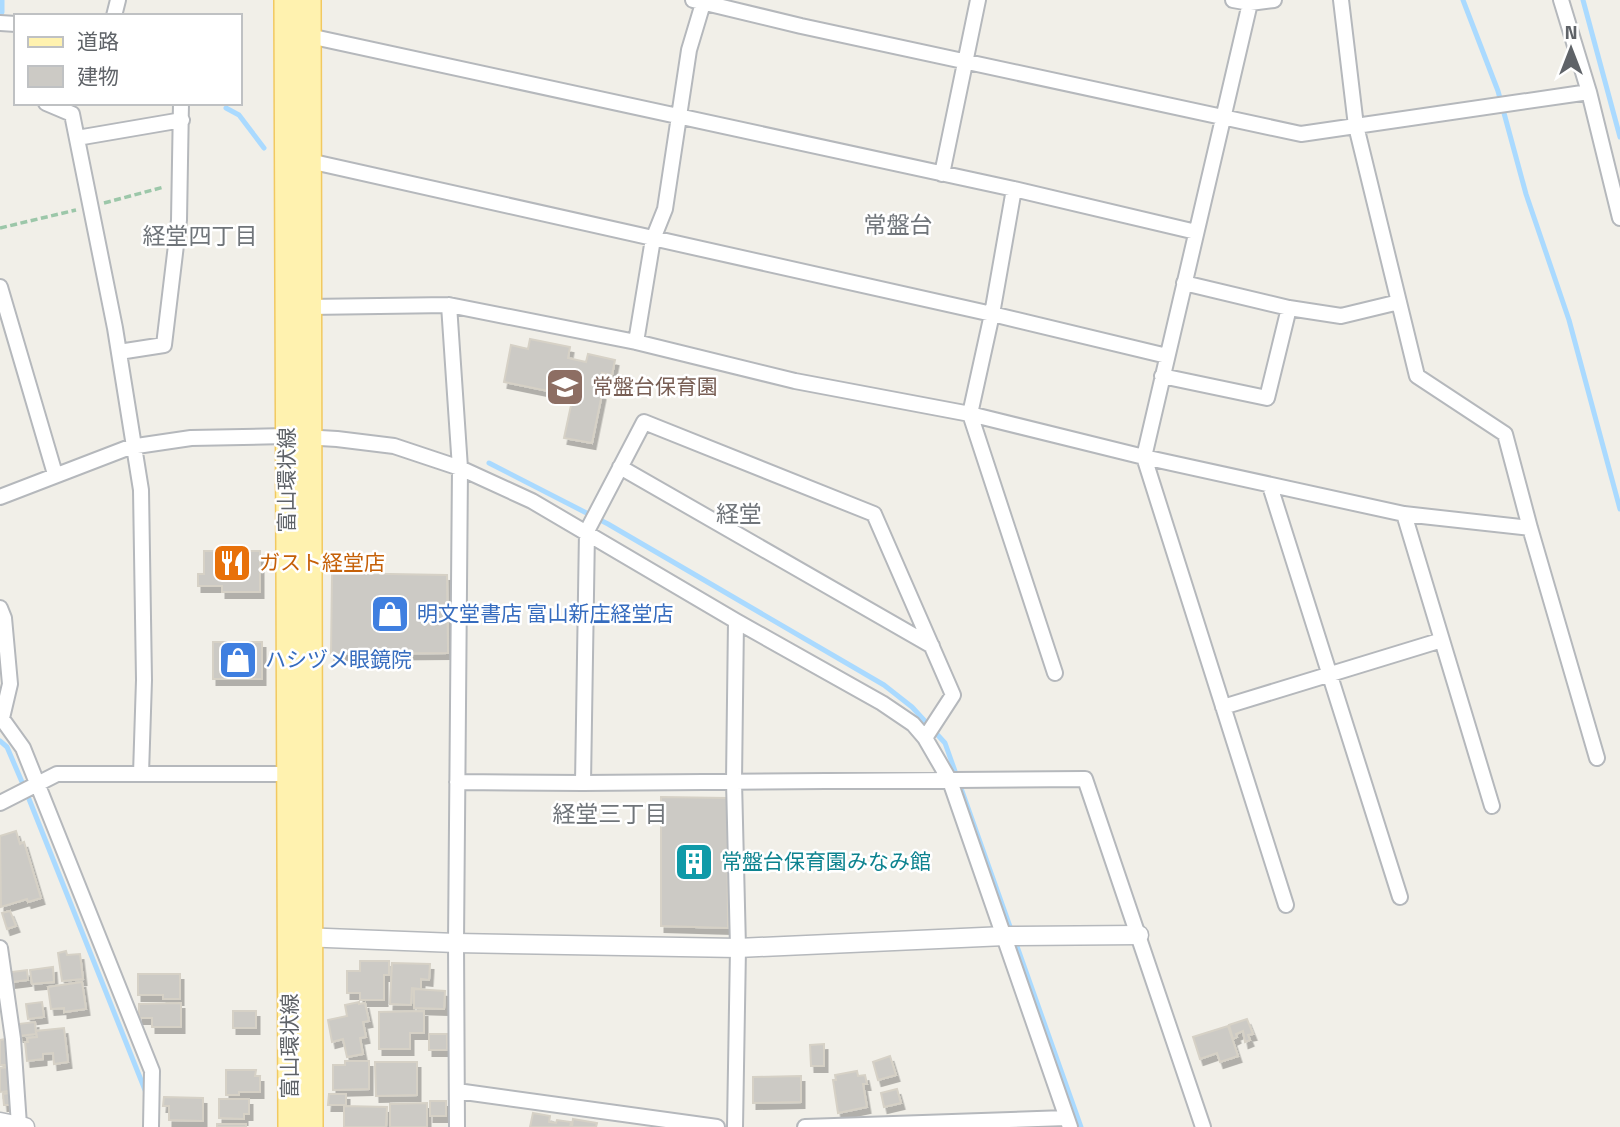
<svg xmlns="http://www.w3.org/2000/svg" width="1620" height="1127" font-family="'Titillium Web','Noto Sans JP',sans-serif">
	<defs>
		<filter id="shadow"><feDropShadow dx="3.5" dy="6" stdDeviation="0" flood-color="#0004"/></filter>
	</defs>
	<rect width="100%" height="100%" fill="#f1efe8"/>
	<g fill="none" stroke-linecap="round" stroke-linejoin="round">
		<path stroke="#aadaff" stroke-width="5" d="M 2,0 L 2,12
			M 1463,0 L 1498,91 L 1526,194 L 1569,320 L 1620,509
			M 1583,0 L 1620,137
			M 226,108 L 239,115 L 264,148
			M 489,463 L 608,524 L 884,685 L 912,707 L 945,743 L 1081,1127
			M 0,741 L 7,747 L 25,789 L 147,1095"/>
	</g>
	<path fill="#cccac5" stroke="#d6d1c6" stroke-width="2" filter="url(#shadow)" d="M 530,339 L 570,347 L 568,358 L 586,362 L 588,354 L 615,360 L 612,375 L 602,373 L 599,393 L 602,394 L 592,443 L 564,438 L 573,396 L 504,382 L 511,345 L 528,349 Z
		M 204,551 L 260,551 L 260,592 L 222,592 L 222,586 L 198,586 L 198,574 L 204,574 Z
		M 332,573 L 447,575 L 448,653 L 331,654 Z
		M 213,642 L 262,642 L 262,679 L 213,679 Z
		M 661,797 L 727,798 L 728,928 L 661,926 Z
		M 16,831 L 20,844 L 24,842 L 41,898 L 28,902 L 27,899 L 1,907 L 0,836 Z
		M 10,911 L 16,926 L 7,929 L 2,913 Z
		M 66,951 L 67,955 L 80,954 L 83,979 L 62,981 L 58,953 Z
		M 360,961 L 389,961 L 389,975 L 384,975 L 384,1000 L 360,1000 L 360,993 L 347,993 L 347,971 L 360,971 Z
		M 392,963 L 430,964 L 429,980 L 421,979 L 421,989 L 412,988 L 411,1005 L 390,1004 Z
		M 53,967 L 54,982 L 32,984 L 30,970 Z
		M 27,970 L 28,980 L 12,982 L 11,972 Z
		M 138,974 L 180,974 L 180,999 L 163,999 L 163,995 L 138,995 Z
		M 82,982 L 86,1009 L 64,1012 L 64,1008 L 51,1009 L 48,987 Z
		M 414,989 L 445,991 L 444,1009 L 414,1008 Z
		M 42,1002 L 44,1017 L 28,1019 L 26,1004 Z
		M 359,1002 L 359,1004 L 365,1003 L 369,1021 L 363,1022 L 366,1037 L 360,1038 L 363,1054 L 347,1057 L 343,1039 L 332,1042 L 328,1020 L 347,1016 L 345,1005 Z
		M 181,1003 L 181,1027 L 152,1027 L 152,1018 L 139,1018 L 139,1004 Z
		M 233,1011 L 256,1011 L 256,1028 L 233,1028 Z
		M 424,1011 L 424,1033 L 410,1033 L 410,1049 L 379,1049 L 379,1012 Z
		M 1247,1019 L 1253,1034 L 1248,1035 L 1250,1040 L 1245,1042 L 1243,1031 L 1236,1034 L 1237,1037 L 1233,1039 L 1229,1025 Z
		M 35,1022 L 36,1034 L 20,1036 L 18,1024 Z
		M 1228,1026 L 1238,1056 L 1220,1062 L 1217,1053 L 1200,1059 L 1193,1037 Z
		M 64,1028 L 68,1062 L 54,1064 L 53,1053 L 43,1054 L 43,1059 L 27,1061 L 25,1042 L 28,1042 L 27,1038 L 37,1037 L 36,1031 Z
		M 429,1034 L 447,1034 L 447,1050 L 429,1050 Z
		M 5,1039 L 7,1065 L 0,1065 L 0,1040 Z
		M 824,1044 L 824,1066 L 811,1066 L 810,1045 Z
		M 890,1056 L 896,1075 L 878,1080 L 873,1062 Z
		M 345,1061 L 369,1061 L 369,1089 L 333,1090 L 333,1065 L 345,1065 Z
		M 375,1062 L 417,1062 L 417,1095 L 376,1096 Z
		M 8,1067 L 9,1091 L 0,1092 L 0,1068 Z
		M 226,1070 L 256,1070 L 255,1076 L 260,1076 L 260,1092 L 239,1092 L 239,1095 L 226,1095 Z
		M 857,1071 L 858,1076 L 865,1075 L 867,1084 L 863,1084 L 867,1107 L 838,1113 L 833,1080 L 836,1080 L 835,1075 Z
		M 801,1076 L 801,1102 L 753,1103 L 753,1077 Z
		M 897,1089 L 901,1103 L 884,1107 L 881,1093 Z
		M 10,1093 L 11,1105 L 4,1105 L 3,1094 Z
		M 329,1094 L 346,1094 L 346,1105 L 328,1105 Z
		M 164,1097 L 203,1098 L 203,1121 L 169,1120 L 169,1106 L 163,1106 Z
		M 219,1099 L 249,1099 L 249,1114 L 244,1114 L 244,1119 L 219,1118 Z
		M 430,1101 L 446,1101 L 446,1116 L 430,1116 Z
		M 427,1103 L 427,1127 L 390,1127 L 390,1104 Z
		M 344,1106 L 387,1107 L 386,1127 L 344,1127 Z
		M 533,1113 L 550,1116 L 549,1122 L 556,1123 L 557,1120 L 571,1122 L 570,1127 L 530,1127 Z
		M 573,1119 L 597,1123 L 596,1127 L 572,1127 Z
		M 217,1124 L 246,1124 L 246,1127 L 217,1127 Z"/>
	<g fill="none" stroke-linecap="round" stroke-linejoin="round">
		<defs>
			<path id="minor" d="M 693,0 L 801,26 L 1301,134 L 1589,92
				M 1233,0 L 1250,3 L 1274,0
				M 1341,0 L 1356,126 L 1417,376 L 1505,434 L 1530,528 L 1597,758
				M 1561,0 L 1589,92 L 1620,218
				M 1250,3 L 1144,457 L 1286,905
				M 114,16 L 118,0
				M 0,23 L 16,24
				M 309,36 L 1014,189 L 1196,232
				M 46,103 L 72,114 L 115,328 L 141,490 L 144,680 L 141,774
				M 77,138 L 182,120
				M 309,161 L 992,314 L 1167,356
				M 942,174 L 978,0
				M 1014,189 L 992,314 L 970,414 L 1055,673
				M 1184,283 L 1289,308 L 1341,316 L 1399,302
				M 0,287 L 55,474
				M 449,305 L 460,468 L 456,943 L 457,1127
				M 309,307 L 449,305 L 636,342 L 795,381 L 970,414 L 1144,457 L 1404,514 L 1530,528
				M 636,342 L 653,239 L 665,209 L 689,50 L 704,0
				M 119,352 L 164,345 L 179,220 L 181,103
				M 1162,376 L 1267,398 L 1289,308
				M 620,467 L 932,646
				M 1270,486 L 1400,897
				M 0,497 L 130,447 L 191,438 L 286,436 L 337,439 L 394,446 L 460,468 L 532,501 L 736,621 L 882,703 L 913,724 L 925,738 L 950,781 L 1070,1127
				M 1404,514 L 1492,806
				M 0,608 L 4,618 L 10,684 L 2,718
				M 1223,707 L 1442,640
				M 0,716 L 23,748 L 152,1071 L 151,1127
				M 457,782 L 583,783 L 1085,779 L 1203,1127
				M 583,783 L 587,531 L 644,422 L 874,514 L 953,695 L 925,738
				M 0,803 L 57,774 L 289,774
				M 0,948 L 13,1039 L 19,1125
				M 457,1091 L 717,1127
				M 735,1127 L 738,948 L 734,781 L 736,621
				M 805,1127 L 1066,1118"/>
			<path id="tertiary" d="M 301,937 L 456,943 L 738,948 L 1005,936 L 1139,935
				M 0,1122 L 25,1127"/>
			<path id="primary" d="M 286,0 L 290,1127
				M 309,0 L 311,1127"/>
		</defs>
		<use href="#minor" stroke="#b5b8bc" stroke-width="18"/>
		<use href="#tertiary" stroke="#b5b8bc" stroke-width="21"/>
		<use href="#primary" stroke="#f2c960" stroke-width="26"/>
		<path stroke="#9cc7a9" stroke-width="3.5" stroke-dasharray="7 3.5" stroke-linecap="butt" d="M 104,203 L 164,187
			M 0,228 L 76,210"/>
		<use href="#minor" stroke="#fff" stroke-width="14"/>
		<use href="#tertiary" stroke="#fff" stroke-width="18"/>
		<use href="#primary" stroke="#fff2af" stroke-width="23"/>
	</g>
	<defs>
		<symbol id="school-square" viewBox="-11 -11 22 22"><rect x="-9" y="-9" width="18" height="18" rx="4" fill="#8d6e63" stroke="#fff"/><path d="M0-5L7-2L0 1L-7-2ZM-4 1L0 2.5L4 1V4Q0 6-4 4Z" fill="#fff"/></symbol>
		<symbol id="restaurant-square" viewBox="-11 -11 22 22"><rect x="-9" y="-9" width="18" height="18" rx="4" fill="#e8710a" stroke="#fff"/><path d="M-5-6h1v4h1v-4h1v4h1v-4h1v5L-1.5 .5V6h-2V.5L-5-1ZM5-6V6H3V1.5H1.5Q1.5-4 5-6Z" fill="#fff"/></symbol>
		<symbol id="shop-square" viewBox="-11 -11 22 22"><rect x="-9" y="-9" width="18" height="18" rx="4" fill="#3f7fe0" stroke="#fff"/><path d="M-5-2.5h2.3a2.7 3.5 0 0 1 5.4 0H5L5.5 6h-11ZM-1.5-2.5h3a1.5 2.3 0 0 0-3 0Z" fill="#fff"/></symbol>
		<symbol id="building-square" viewBox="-11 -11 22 22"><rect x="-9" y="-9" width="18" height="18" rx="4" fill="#0f9aa8" stroke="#fff"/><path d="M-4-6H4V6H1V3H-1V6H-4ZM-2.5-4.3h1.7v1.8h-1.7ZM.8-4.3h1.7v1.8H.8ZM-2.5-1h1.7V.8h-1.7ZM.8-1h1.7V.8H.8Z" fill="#fff"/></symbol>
	</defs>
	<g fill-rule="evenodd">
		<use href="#school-square" x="543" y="365" width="44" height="44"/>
		<use href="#restaurant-square" x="210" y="541" width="44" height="44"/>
		<use href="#shop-square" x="368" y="592" width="44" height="44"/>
		<use href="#shop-square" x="216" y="638" width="44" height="44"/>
		<use href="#building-square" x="672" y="840" width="44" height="44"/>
	</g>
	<g text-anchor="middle" stroke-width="5" stroke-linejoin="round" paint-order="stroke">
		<g font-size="21" fill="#785e54" stroke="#fff" text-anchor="start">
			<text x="592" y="394">常盤台保育園</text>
		</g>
		<g font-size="21" fill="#5f6368" stroke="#fff">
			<text transform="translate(287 480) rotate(-90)" y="7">富山環状線</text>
			<text transform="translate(290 1046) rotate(-90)" y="7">富山環状線</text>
		</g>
		<g font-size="21" fill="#c56008" stroke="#fff" text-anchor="start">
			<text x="259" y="570">ガスト経堂店</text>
		</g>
		<g font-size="21" fill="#366cbe" stroke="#fff" text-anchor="start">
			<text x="417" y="621">明文堂書店 富山新庄経堂店</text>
			<text x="265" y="667">ハシヅメ眼鏡院</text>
		</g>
		<g font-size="21" fill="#0d838f" stroke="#fff" text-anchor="start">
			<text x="721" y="869">常盤台保育園みなみ館</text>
		</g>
		<g font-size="23" fill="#70757a" stroke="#fff">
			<text x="898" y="233">常盤台</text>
			<text x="200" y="244">経堂四丁目</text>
			<text x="739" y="522">経堂</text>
			<text x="610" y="822">経堂三丁目</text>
		</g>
	</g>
	<rect x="14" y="14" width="228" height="91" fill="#ffffff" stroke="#bfc1c3" stroke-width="2"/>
	<rect x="28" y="37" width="35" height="10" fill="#fff2af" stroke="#bfc1c3" stroke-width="2"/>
	<text x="77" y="49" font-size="21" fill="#5f6368">道路</text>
	<rect x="28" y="66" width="35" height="21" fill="#cccac5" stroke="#bfc1c3" stroke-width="2"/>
	<text x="77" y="84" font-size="21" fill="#5f6368">建物</text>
	<g transform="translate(1571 49)" stroke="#ffffff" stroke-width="5" paint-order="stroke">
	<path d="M0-5L12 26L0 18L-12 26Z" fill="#5f6368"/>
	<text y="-10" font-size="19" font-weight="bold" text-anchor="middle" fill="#5f6368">N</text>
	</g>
</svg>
